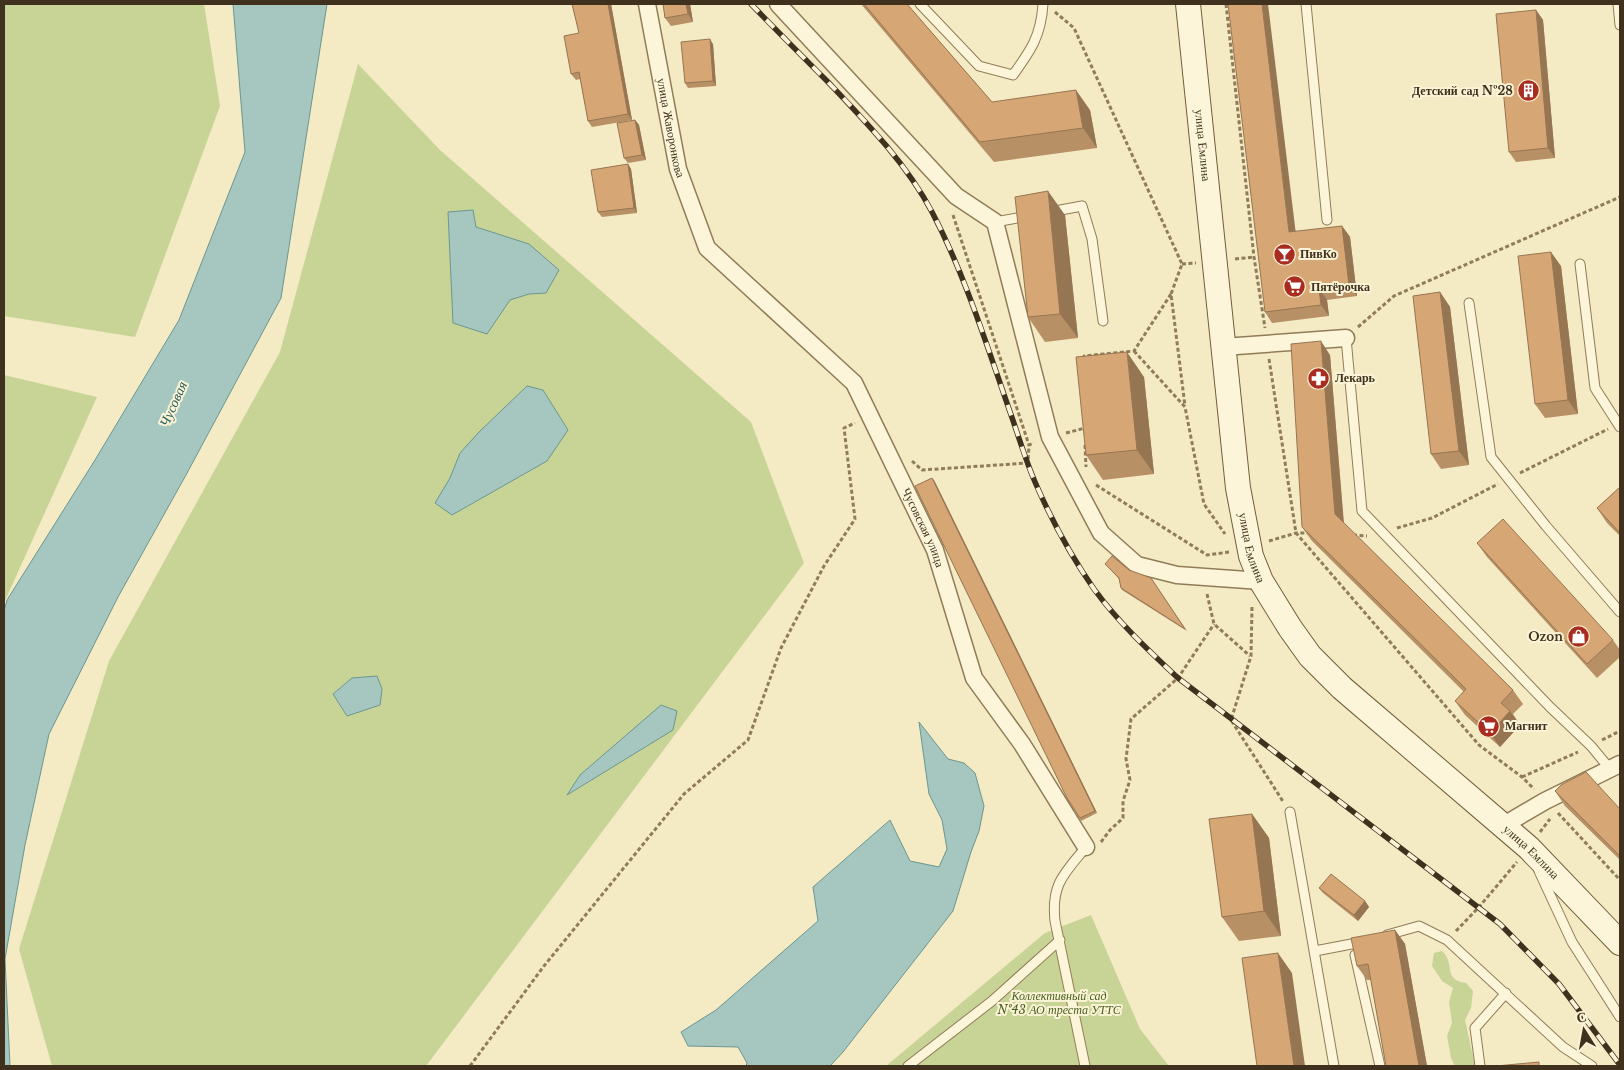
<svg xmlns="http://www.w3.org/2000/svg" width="1624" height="1070" font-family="'Libre Baskerville',serif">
	<rect width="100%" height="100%" fill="#f4eac4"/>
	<path fill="#c7d496" d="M 4,4 L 204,4 L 220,106 L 135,337 L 4,316 Z
		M 358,64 L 440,150 L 751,422 L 804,563 L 426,1066 L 52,1066 L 19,949 L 109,661 L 280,352 Z
		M 4,375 L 97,397 L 4,603 Z
		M 1091,915 L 1140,1029 L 1169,1066 L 886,1066 L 1045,933 Z
		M 1442,951 C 1456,964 1442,980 1466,983 L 1473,991 L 1471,1008 L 1465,1020 L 1475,1066 L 1455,1066 L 1451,1058 L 1447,1036 L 1452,1023 L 1449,1002 L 1453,988 L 1442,981 L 1432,966 L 1434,953 Z"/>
	<path fill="#a6c6c0" stroke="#6c9690" d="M 233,4 L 327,4 L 281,298 L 186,475 L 118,597 L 49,734 L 25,845 L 5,959 L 10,1066 L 4,1066 L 4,611 L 7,600 L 95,460 L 179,320 L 245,152 Z
		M 473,210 L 476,227 L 529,244 L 559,270 L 546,293 L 529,294 L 510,300 L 487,334 L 453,323 L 448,212 Z
		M 527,386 L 543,390 L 568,430 L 547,461 L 452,515 L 435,503 L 450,478 L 460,453 L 479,432 Z
		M 377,676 L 382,689 L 380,705 L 347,716 L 333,694 L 352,678 Z
		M 661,705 L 677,711 L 673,730 L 567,795 L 580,775 Z
		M 919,722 L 948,759 L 964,763 L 975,773 L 984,806 L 979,831 L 971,852 L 953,911 L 843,1052 L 830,1066 L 746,1066 L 747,1063 L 738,1047 L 688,1046 L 681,1032 L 716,1010 L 818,921 L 813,887 L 890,820 L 910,861 L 939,867 L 947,849 L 942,820 L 929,794 Z"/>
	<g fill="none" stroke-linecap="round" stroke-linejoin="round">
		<defs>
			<path id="lane" d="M 920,4 L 979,66 L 1013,75 C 1031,50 1041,36 1043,4
				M 1306,4 L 1327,220
				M 1618,4 L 1620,25
				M 1050,212 L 1082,206 L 1092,239 L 1103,321
				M 995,222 L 1029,216
				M 1580,264 L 1595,388 L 1620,427
				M 1469,303 L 1491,457 L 1546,526 L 1620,612
				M 1346,338 L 1362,511 L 1550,707 L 1591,746 L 1610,769
				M 1290,812 L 1334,1066
				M 1539,871 L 1572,942 L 1620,1017
				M 1387,935 L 1419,926 L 1447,940 L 1563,1047 L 1592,1066
				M 1315,951 L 1362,942
				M 1355,955 L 1380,1066
				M 908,1066 L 992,1001 L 1060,940
				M 1085,1066 L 1055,921 C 1051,884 1064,874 1086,847
				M 1480,1066 L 1475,1028 L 1506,993"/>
			<g id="street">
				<path id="s1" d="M 647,4 L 678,169 L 707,248 L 854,383 L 935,550 L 974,678 L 1022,744 L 1086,847"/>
				<path d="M 778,4 L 956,196 L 995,222 L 1050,437 L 1101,533 L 1137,565 L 1177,575 L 1261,581"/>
				<path d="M 1223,347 L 1346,338"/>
				<path d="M 1504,825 L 1545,801 L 1620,764"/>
			</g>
			<g id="secondary">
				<path id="s2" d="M 1188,4 L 1238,488 L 1251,556 L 1261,581 L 1290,628 L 1310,656 L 1342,688 L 1529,848 L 1620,943"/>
			</g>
		</defs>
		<use href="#lane" stroke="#917c58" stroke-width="11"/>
		<use href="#street" stroke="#917c58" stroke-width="19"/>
		<use href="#secondary" stroke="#735c3b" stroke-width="26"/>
		<path stroke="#917c58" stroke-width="3" stroke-dasharray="4 2.5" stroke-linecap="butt" d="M 1226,4 L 1254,257 L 1265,328
			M 1055,12 L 1074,28 L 1182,264 L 1171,294 L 1185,406
			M 953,215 L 1029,445
			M 1235,259 L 1254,257
			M 1182,264 L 1196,263
			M 1358,327 L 1394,296 L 1620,197
			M 1134,351 L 1185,407 L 1204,504 L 1225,534
			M 1084,359 L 1084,356 L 1134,351 L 1171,294
			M 1269,359 L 1296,533 L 1479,745 L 1522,777 L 1534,789
			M 1066,433 L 1085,428
			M 1085,445 L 1086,467
			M 912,461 L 922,470 L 1028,463 L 1029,445 L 1034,443
			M 1520,473 L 1608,429
			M 1096,485 L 1207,555 L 1229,552
			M 1397,528 L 1432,518 L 1498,484
			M 1353,535 L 1367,536
			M 1269,541 L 1296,533 L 1309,533
			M 1207,594 L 1214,624 L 1250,656
			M 1252,607 L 1251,656 L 1231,720 L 1284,803
			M 1602,740 L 1620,731
			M 1522,777 L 1578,752
			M 1558,813 L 1620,880
			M 1540,832 L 1550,819
			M 1101,842 L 1110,830 L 1123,818 L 1123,801 L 1130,780 L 1126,759 L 1131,719 L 1178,678 L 1214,624
			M 1456,931 L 1479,907 L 1517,862
			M 470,1066 L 544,966 L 684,794 L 748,740 L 781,648 L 824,566 L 855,519 L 844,428 L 855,423"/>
		<use href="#lane" stroke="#fdf5d9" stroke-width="9"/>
		<use href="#street" stroke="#fdf5d9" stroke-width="16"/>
		<use href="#secondary" stroke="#fdf5d9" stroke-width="24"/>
		<defs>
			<path id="rail" d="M 751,4 C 776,30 802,56 828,82 C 866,122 906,163 932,212 C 965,275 986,343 1009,409 C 1018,434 1025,459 1035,482 C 1051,519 1071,556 1094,589 C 1118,622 1148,650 1178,678 L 1500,924 L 1559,984 L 1620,1065"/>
		</defs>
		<use href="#rail" stroke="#3f311d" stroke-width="5.5"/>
		<use href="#rail" stroke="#faf3d5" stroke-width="4" stroke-dasharray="11" stroke-linecap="butt"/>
	</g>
	<path fill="#b89065" d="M 572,4 L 611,4 L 632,120 L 592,127 L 588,121 L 580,79 L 576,80 L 571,74 L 579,33 Z
		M 663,4 L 690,4 L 693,22 L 671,26 L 665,18 Z
		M 861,4 L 907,4 L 992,102 L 1090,110 L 1097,148 L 994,162 Z
		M 1536,10 L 1543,20 L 1555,158 L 1516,162 L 1509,152 Z
		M 713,44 L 716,86 L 688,88 L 685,83 Z
		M 635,120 L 639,125 L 646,160 L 628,163 L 624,158 Z
		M 628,164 L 631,169 L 637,213 L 602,217 L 598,212 Z
		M 1065,215 L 1078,338 L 1045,342 L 1028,317 Z
		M 1342,226 L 1350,237 L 1357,296 L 1327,300 L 1329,316 L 1272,323 L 1265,312 L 1295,232 Z
		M 1561,266 L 1578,414 L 1545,418 L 1535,404 Z
		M 1440,292 L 1450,307 L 1469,465 L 1441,469 L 1431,454 Z
		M 1330,355 L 1344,523 L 1513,690 L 1523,704 L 1513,714 L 1520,725 L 1500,747 L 1465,715 L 1455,701 L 1464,692 L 1312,541 L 1302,527 Z
		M 1144,377 L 1154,474 L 1103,480 L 1086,455 Z
		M 934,480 L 1097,813 L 1081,821 L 1067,798 Z
		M 1620,487 L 1620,536 L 1607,523 L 1597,508 Z
		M 1477,543 L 1613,640 L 1620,650 L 1620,657 L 1597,678 L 1487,557 Z
		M 1105,564 L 1129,570 L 1151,578 L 1187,631 L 1122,590 L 1121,588 L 1119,579 Z
		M 1555,791 L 1620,809 L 1620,860 L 1565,806 Z
		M 1252,814 L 1269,838 L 1281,936 L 1239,941 L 1222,917 Z
		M 1319,888 L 1365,901 L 1369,907 L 1358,921 L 1323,893 Z
		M 1395,930 L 1405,944 L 1427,1066 L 1386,1066 L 1371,980 L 1367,980 L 1357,966 Z"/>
	<path fill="#967552" d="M 608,4 L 611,4 L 632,120 L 628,114 Z
		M 686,4 L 690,4 L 693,22 L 688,14 Z
		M 1262,4 L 1268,4 L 1297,243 L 1289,232 Z
		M 1536,10 L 1543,20 L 1555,158 L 1548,148 Z
		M 710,39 L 713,44 L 716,86 L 713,81 Z
		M 1076,90 L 1090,110 L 1097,148 L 1083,128 Z
		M 635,120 L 639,125 L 646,160 L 642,155 Z
		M 628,164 L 631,169 L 637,213 L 634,208 Z
		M 1048,191 L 1065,215 L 1078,338 L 1060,314 Z
		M 1342,226 L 1350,237 L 1357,296 L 1349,285 Z
		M 1551,252 L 1561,266 L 1578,414 L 1568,400 Z
		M 1319,289 L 1327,300 L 1329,316 L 1321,305 Z
		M 1440,292 L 1450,307 L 1469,465 L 1459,451 Z
		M 1321,341 L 1330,355 L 1344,527 L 1335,514 Z
		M 1127,352 L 1144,377 L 1154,474 L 1137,450 Z
		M 932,478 L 934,480 L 1097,813 L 1095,811 Z
		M 1510,711 L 1520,725 L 1500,747 L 1490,733 Z
		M 1252,814 L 1269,838 L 1281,936 L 1264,911 Z
		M 1365,901 L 1369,907 L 1358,921 L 1354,915 Z
		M 1395,930 L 1405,944 L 1427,1066 L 1419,1066 Z
		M 1278,953 L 1292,973 L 1305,1066 L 1294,1066 Z"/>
	<path fill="#d6a775" stroke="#967552" d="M 572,4 L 608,4 L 628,114 L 588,121 L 579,72 L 571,74 L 564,36 L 579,33 Z
		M 663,4 L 686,4 L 688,14 L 665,18 Z
		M 864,4 L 907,4 L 992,102 L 1076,90 L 1083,128 L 980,142 Z
		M 1228,4 L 1262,4 L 1289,232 L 1342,226 L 1349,285 L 1319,289 L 1321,305 L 1265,312 Z
		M 1536,10 L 1548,148 L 1509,152 L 1496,14 Z
		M 710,39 L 713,81 L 685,83 L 681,42 Z
		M 635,120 L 642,155 L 624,158 L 617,123 Z
		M 628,164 L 634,208 L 598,212 L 591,170 Z
		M 1048,191 L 1060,314 L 1028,317 L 1015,197 Z
		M 1551,252 L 1568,400 L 1535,404 L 1518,256 Z
		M 1440,292 L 1459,451 L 1431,454 L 1413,296 Z
		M 1321,341 L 1335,514 L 1513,690 L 1501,703 L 1510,711 L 1490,733 L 1455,701 L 1466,689 L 1302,527 L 1291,344 Z
		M 1127,352 L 1137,450 L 1086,455 L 1076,357 Z
		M 932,478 L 1095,811 L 1080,818 L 1067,798 L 915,486 Z
		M 1620,487 L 1620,533 L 1597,508 Z
		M 1503,519 L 1613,640 L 1587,664 L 1477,543 Z
		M 1112,556 L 1129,570 L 1151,578 L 1185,629 L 1121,588 L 1119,578 L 1105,564 Z
		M 1586,772 L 1620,809 L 1620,856 L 1555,791 L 1561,785 Z
		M 1252,814 L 1264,911 L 1222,917 L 1209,819 Z
		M 1331,874 L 1365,901 L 1354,915 L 1319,888 Z
		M 1395,930 L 1419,1066 L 1386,1066 L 1368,964 L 1357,966 L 1351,938 Z
		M 1278,953 L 1294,1066 L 1257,1066 L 1242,958 Z
		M 1539,1062 L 1539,1066 L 1496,1066 Z"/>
	<defs>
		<symbol id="building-disc" viewBox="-11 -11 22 22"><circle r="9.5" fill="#a82c20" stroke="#faf3d5"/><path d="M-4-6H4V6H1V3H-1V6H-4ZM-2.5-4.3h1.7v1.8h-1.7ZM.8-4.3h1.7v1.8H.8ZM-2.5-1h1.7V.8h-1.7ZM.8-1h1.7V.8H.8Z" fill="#fff"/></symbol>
		<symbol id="bar-disc" viewBox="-11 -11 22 22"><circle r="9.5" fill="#a82c20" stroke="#faf3d5"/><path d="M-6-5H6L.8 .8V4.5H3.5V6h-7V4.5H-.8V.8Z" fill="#fff"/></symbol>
		<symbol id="supermarket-disc" viewBox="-11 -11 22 22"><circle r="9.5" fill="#a82c20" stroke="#faf3d5"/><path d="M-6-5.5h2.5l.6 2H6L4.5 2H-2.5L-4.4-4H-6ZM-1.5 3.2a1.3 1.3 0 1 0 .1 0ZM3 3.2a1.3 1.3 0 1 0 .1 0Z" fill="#fff"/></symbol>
		<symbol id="pharmacy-disc" viewBox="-11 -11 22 22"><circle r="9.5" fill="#a82c20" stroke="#faf3d5"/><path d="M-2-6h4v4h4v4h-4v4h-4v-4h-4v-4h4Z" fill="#fff"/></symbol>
		<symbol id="shop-disc" viewBox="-11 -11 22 22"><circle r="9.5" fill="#a82c20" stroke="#faf3d5"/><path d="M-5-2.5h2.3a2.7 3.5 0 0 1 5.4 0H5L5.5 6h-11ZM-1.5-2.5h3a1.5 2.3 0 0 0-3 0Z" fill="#fff"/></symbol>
	</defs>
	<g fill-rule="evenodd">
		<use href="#building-disc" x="1516" y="78" width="25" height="25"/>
		<use href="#bar-disc" x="1272" y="242" width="25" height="25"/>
		<use href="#supermarket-disc" x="1282" y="274" width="25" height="25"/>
		<use href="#pharmacy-disc" x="1306" y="366" width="25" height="25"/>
		<use href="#shop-disc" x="1566" y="624" width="25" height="25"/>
		<use href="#supermarket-disc" x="1476" y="714" width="25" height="25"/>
	</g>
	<g text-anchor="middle" stroke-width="4" stroke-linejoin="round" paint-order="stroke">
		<g font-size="12" font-weight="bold" fill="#3f311d" stroke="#faf3d5" text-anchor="start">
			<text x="1513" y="95" text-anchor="end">Детский сад №28</text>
			<text x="1300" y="258">ПивКо</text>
			<text x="1311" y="291">Пятёрочка</text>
			<text x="1335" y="382">Лекарь</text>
			<text x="1563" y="641" text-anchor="end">Ozon</text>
			<text x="1505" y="730">Магнит</text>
		</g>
		<g font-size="12" fill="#3f311d" stroke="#faf3d5">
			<text dy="4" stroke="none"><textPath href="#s1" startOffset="126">улица Жаворонкова</textPath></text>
			<text dy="4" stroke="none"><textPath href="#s2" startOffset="142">улица Емлина</textPath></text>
			<text dy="4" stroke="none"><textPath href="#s1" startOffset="612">Чусовская улица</textPath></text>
			<text dy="4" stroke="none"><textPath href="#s2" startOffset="548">улица Емлина</textPath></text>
			<text dy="4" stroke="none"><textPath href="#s2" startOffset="968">улица Емлина</textPath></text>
		</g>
		<g font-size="12" font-style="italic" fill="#495f21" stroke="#faf3d5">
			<text x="1059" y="1000">Коллективный сад<tspan x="1059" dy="14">№43 АО треста УТТС</tspan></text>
		</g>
		<g font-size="14" font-style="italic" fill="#2b5f61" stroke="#faf3d5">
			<text transform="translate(173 404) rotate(-66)" y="5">Чусовая</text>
		</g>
	</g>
	<rect width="1624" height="1070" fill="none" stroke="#3f311d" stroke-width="10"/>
	<g transform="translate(1584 1030) rotate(349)" stroke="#faf3d5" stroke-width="4" paint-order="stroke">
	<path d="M0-4L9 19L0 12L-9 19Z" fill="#3f311d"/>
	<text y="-8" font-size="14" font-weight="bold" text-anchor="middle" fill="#3f311d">С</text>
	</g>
</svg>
